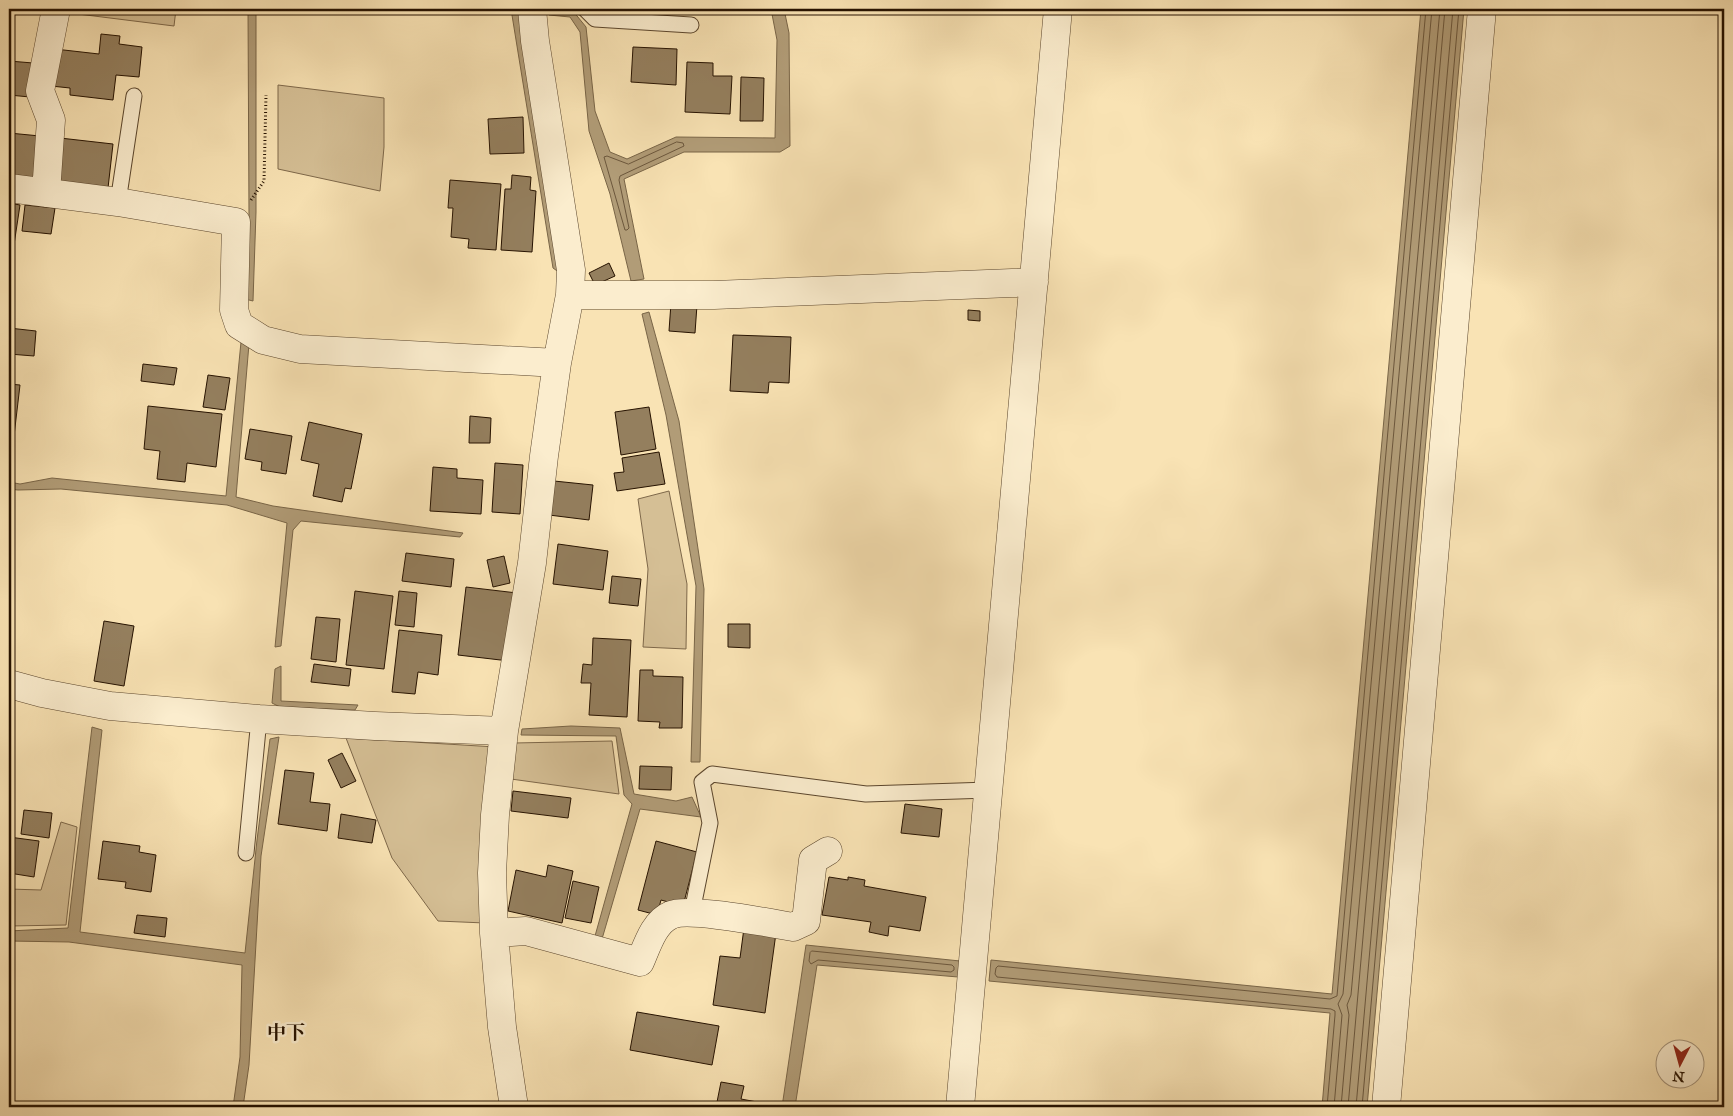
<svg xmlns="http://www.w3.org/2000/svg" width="1733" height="1116" font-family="'IM FELL Great Primer','Noto Serif JP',serif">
	<rect width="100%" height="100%" fill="#f9e3b4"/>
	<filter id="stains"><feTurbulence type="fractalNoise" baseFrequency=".004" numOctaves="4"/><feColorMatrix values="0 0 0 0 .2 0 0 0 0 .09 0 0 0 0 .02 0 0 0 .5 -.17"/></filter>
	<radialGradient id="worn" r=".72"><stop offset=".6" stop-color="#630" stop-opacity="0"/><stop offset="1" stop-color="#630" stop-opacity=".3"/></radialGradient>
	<path fill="#d5bf95" stroke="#7e684a" d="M 71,9 L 176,9 L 174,26 L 70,13 Z
		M 278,85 L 384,98 L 384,147 L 380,191 L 278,169 Z
		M 669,491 L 687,584 L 686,649 L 643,647 L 648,569 L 638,499 Z
		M 346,738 L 496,747 L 485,923 L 438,921 L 392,858 Z
		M 612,741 L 619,794 L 511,779 L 514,743 Z
		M 61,822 L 77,827 L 66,925 L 9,926 L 9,889 L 41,890 Z"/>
	<path fill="#b19c77" stroke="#796547" d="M 248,9 L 256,9 L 256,212 L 253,301 L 245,299 L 249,216 Z
		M 511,9 L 518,9 L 560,273 L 553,268 Z
		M 546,9 L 573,11 L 586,27 L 595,111 L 610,152 L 627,159 L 676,137 L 775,138 L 777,40 L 771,9 L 784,9 L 789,33 L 790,146 L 780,152 L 684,152 L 624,179 L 644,279 L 631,281 L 610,194 L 589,131 L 580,32 L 570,17 L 549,15 Z
		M 1421,9 L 1464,9 L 1367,1107 L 1322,1107 L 1330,1013 L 989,981 L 991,960 L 1332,994 Z
		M 649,312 L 679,421 L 704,589 L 700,762 L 691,762 L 696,586 L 666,415 L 642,314 Z
		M 241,342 L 249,344 L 236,497 L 273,506 L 463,533 L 460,537 L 301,521 L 293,530 L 281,646 L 275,647 L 287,523 L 227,505 L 61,489 L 18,490 L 9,489 L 9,482 L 20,484 L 52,478 L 226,496 Z
		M 281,666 L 281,701 L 358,705 L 355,710 L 280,707 L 272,703 L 275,669 Z
		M 571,726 L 620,728 L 634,794 L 676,801 L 692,797 L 701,817 L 640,809 L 602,939 L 595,936 L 632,804 L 624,795 L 616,736 L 521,735 L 522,729 Z
		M 92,727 L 102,730 L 80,932 L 245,953 L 257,840 L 270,739 L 279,737 L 261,856 L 249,1065 L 243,1107 L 233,1107 L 240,1057 L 242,965 L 69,942 L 9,941 L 9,931 L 68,928 Z
		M 806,945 L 960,961 L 958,977 L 817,965 L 795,1107 L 782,1107 Z"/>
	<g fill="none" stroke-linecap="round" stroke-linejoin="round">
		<path stroke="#6c573c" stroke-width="1" d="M 677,142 L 683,143 L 684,146 L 620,176 L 619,180 L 629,228 L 627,230 L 625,230 L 604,157 L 607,156 L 628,164 Z
			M 812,951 L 952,965 L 954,967 L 954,970 L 951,972 L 818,960 L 811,964 L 809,961 L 810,953 Z
			M 1327,1107 L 1335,1015 L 1335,1011 L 1331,1009 L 997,977 L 995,974 L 996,968 L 998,966 L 1330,999 L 1337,996 L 1426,9
			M 1334,1107 L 1342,1015 L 1338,1004 L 1343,994 L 1432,9
			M 1341,1107 L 1349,1015 L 1347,1005 L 1351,995 L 1440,9
			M 1348,1107 L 1445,9
			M 1356,1107 L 1453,9
			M 1362,1107 L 1459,9"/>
	</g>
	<path fill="#947f5e" stroke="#261200" d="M 101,34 L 120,36 L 119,44 L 142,47 L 139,77 L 116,75 L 113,100 L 70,95 L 70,88 L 51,86 L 55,49 L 99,54 Z
		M 633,47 L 677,49 L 676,85 L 631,82 Z
		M 9,61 L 33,63 L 30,97 L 9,95 Z
		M 687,62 L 713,63 L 713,76 L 732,76 L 730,114 L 685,112 Z
		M 741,77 L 764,78 L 763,121 L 740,121 Z
		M 523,117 L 524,153 L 490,154 L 488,119 Z
		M 9,133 L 40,136 L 35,182 L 9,179 Z
		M 60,138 L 113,144 L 108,188 L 55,182 Z
		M 512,175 L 531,177 L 530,190 L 536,191 L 532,252 L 501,250 L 505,189 L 511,189 Z
		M 450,180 L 501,184 L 496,250 L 468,248 L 469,239 L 451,237 L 453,208 L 448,208 Z
		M 9,203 L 20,205 L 12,258 L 9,257 Z
		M 25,205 L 55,208 L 51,234 L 22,231 Z
		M 609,263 L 615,276 L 595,285 L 589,273 Z
		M 671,303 L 697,305 L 695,333 L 669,331 Z
		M 968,310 L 980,311 L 980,321 L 968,320 Z
		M 9,328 L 36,331 L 34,356 L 9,354 Z
		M 733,335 L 791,337 L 789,383 L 769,382 L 768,393 L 730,391 Z
		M 143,364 L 177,368 L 174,385 L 141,381 Z
		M 208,375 L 230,378 L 225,410 L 203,407 Z
		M 9,384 L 20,385 L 12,453 L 9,452 Z
		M 148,406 L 222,414 L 216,467 L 187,463 L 185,482 L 157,479 L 160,451 L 144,449 Z
		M 649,407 L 656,449 L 621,455 L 615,412 Z
		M 470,416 L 491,418 L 490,443 L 469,443 Z
		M 309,422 L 362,434 L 351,489 L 345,488 L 342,502 L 313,496 L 319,464 L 301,460 Z
		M 250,429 L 292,436 L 286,474 L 261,470 L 262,462 L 245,459 Z
		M 659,452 L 665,484 L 617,491 L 614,473 L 624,472 L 622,458 Z
		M 495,463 L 523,465 L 520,514 L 492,512 Z
		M 433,467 L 457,469 L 457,478 L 483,480 L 481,514 L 430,511 Z
		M 554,481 L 593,485 L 589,520 L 549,515 Z
		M 558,544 L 608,551 L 603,590 L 553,584 Z
		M 406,553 L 454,559 L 451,587 L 402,581 Z
		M 504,556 L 510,583 L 493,587 L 487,560 Z
		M 612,576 L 641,579 L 638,606 L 609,603 Z
		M 466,587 L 517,593 L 509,661 L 458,655 Z
		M 355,591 L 393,596 L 384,669 L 346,665 Z
		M 399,591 L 417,593 L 414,627 L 395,625 Z
		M 316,617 L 340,619 L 336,662 L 311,659 Z
		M 104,621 L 134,626 L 124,686 L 94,681 Z
		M 728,624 L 750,624 L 750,648 L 728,647 Z
		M 399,630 L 442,635 L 438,675 L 418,672 L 415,694 L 392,692 Z
		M 593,638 L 631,640 L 627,717 L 589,715 L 591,683 L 581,683 L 583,664 L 592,665 Z
		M 314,664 L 351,669 L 349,686 L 311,682 Z
		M 640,670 L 653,670 L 653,676 L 683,677 L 682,728 L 659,728 L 660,722 L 638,721 Z
		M 342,753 L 356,781 L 341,788 L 328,760 Z
		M 640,766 L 672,767 L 671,790 L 639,789 Z
		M 285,770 L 314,773 L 310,802 L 330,804 L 327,831 L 278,824 Z
		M 513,791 L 571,798 L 568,818 L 511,811 Z
		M 905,804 L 942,809 L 939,837 L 901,833 Z
		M 24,810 L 52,813 L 49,838 L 21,834 Z
		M 341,814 L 376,820 L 372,843 L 338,838 Z
		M 9,837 L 39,841 L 34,877 L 9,873 Z
		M 103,841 L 140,846 L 139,852 L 156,855 L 151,892 L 125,888 L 126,882 L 98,879 Z
		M 656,841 L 697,852 L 683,906 L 661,900 L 657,915 L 638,910 Z
		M 548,865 L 573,871 L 562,923 L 508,911 L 516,870 L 546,877 Z
		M 829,877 L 848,880 L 848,877 L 865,880 L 864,886 L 926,897 L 920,931 L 889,926 L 888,936 L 869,932 L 871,922 L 822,915 Z
		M 573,881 L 599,887 L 591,923 L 565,918 Z
		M 137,915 L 167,918 L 165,937 L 134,933 Z
		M 744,928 L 776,933 L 765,1013 L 713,1005 L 720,956 L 740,958 Z
		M 637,1012 L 719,1026 L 712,1065 L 630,1050 Z
		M 721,1082 L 744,1086 L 741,1099 L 768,1104 L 767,1107 L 716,1107 Z"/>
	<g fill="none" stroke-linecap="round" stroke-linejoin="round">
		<defs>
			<path id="lane" d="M 585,9 L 595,19 L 691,25
				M 118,202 L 134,96
				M 246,853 L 259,719
				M 692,912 L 710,823 L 702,782 L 712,774 L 866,794 L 989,790"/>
			<path id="street" d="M 9,188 L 118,202 L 236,222 L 234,310 L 239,325 L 263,340 L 300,349 L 557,363
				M 46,193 L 51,120 L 40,91 L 56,9
				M 570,295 L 714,295 L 1034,282
				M 9,684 L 42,693 L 110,706 L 259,719 L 375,726 L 504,731
				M 494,933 L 526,931 L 640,962 C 647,946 654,922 671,915 C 688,907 770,923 793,927 L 806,921 L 813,860 L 828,851
				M 514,1107 L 502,1027 L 494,933 L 492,873 L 495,815 L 504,731 L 532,563 L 544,456 L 557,363 L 570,295 L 571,270 L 535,41 L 532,9
				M 960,1107 L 1058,9
				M 1386,1107 L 1482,9"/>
		</defs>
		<use href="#lane" stroke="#5b462d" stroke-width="17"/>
		<use href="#street" stroke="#5b462d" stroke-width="29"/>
		<path stroke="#261200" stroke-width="3" stroke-dasharray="1 2.5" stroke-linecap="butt" d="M 251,200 L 264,181 L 266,95"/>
		<use href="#lane" stroke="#fbedce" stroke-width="15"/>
		<use href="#street" stroke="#fbedce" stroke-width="28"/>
	</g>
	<g text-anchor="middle" stroke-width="5" stroke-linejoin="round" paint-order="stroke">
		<g font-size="19" font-weight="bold" fill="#261200" stroke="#fbedce">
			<text x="286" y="1039">中下</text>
		</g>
	</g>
	<rect width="1733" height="1116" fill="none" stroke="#f9e3b4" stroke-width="30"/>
	<rect x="10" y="10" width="1713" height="1096" fill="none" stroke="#261200" stroke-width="2.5"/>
	<rect x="15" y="15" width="1703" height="1086" fill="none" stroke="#261200"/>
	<g transform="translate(1680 1064) rotate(186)"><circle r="24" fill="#fbedce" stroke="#a6957c"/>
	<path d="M0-4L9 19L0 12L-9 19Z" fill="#8f2418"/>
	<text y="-8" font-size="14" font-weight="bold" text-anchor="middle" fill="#261200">N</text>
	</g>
	<rect width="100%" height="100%" filter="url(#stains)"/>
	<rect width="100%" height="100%" fill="url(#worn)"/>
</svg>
